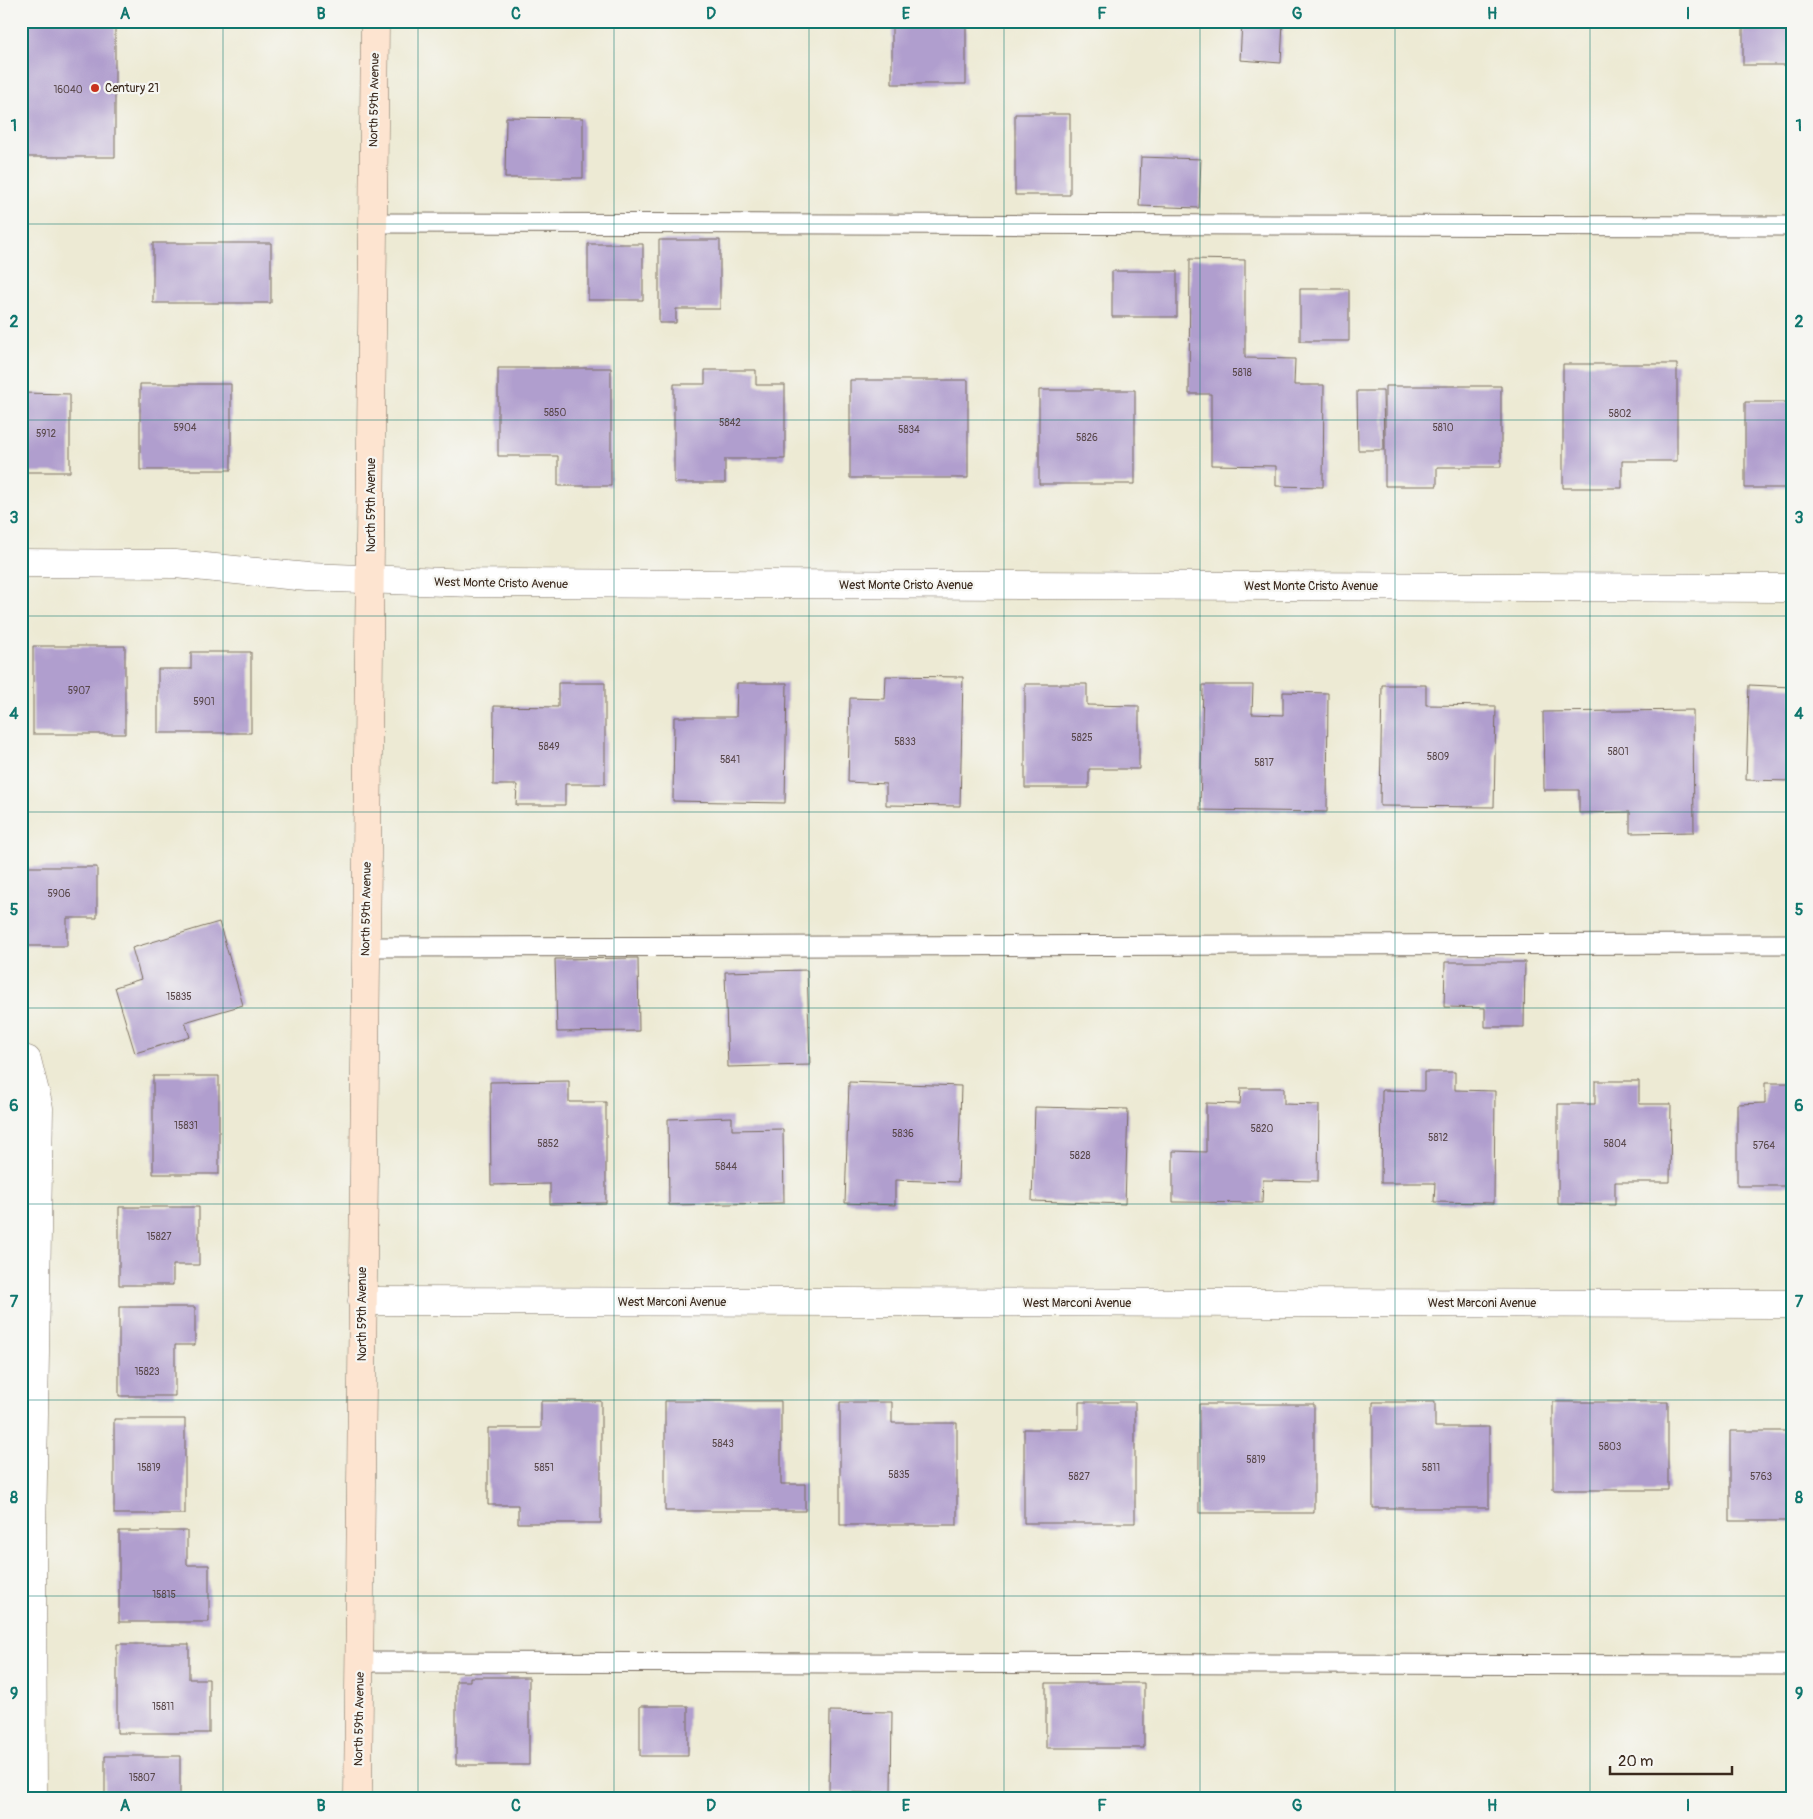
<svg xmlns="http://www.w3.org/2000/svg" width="1813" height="1819" font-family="Pangolin,sans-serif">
	<rect width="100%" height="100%" fill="#f6f6f2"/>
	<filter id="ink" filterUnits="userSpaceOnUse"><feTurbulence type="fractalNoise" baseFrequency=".02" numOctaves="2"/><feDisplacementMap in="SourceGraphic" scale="10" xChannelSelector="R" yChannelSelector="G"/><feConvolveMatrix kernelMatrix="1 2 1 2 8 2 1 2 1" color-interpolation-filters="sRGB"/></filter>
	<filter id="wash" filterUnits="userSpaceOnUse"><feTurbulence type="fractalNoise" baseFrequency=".0096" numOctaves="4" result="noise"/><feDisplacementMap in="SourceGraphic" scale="20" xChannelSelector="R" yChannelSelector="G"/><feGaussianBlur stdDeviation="1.12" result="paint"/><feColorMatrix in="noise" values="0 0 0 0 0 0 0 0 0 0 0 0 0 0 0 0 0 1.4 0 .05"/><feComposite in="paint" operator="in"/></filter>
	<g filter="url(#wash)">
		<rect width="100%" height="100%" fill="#edead4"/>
		<g id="blocks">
			<path fill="#b09ece" d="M 21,21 L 115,21 L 115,157 L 21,157 Z
				M 892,21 L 966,21 L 966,84 L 892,84 Z
				M 1242,21 L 1283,21 L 1281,63 L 1240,60 Z
				M 1743,21 L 1792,21 L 1792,65 L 1743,65 Z
				M 1015,114 L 1070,114 L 1070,195 L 1015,195 Z
				M 506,117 L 583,118 L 583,178 L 505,178 Z
				M 1141,157 L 1201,159 L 1199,208 L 1139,206 Z
				M 659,240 L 720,240 L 720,309 L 676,309 L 676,323 L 659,323 Z
				M 153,243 L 271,243 L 271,303 L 153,303 Z
				M 588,244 L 643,244 L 643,300 L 588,300 Z
				M 1190,259 L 1245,260 L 1245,358 L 1295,359 L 1294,385 L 1324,385 L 1323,487 L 1276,486 L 1276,466 L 1211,465 L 1211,394 L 1189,394 Z
				M 1112,271 L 1177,271 L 1177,317 L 1112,317 Z
				M 1300,289 L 1349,289 L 1349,341 L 1300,341 Z
				M 1563,364 L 1677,364 L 1677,461 L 1622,461 L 1622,488 L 1563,488 Z
				M 498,368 L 611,368 L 611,486 L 558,486 L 558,456 L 498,456 Z
				M 705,370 L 756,370 L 756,385 L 785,385 L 785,459 L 725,459 L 725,483 L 674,483 L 674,384 L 705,384 Z
				M 850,380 L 968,380 L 968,478 L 850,478 Z
				M 140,384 L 231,384 L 231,470 L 140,470 Z
				M 1385,386 L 1501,386 L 1501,467 L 1437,467 L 1437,486 L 1385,486 Z
				M 1039,390 L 1135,390 L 1135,484 L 1039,484 Z
				M 1357,391 L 1383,391 L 1384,450 L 1358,450 Z
				M 21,393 L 70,394 L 70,472 L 21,472 Z
				M 1745,402 L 1792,402 L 1792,488 L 1745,488 Z
				M 33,646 L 125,646 L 125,734 L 33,734 Z
				M 191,652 L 251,652 L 251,733 L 158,733 L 158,669 L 191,669 Z
				M 886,676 L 963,677 L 960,806 L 886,805 L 886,784 L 848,782 L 850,698 L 885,699 Z
				M 558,683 L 605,683 L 605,784 L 565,784 L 565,805 L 516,805 L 517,785 L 493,785 L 494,706 L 558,707 Z
				M 737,683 L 787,683 L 785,803 L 673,801 L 674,717 L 736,717 Z
				M 1025,684 L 1087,684 L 1087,705 L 1139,706 L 1139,769 L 1089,769 L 1089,788 L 1025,788 Z
				M 1203,685 L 1253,685 L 1252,714 L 1283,715 L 1283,692 L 1328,693 L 1327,812 L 1200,810 Z
				M 1382,685 L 1426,685 L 1426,705 L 1496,706 L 1494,807 L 1380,806 Z
				M 1749,685 L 1792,687 L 1792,781 L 1746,780 Z
				M 1693,710 L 1694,832 L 1630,833 L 1630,812 L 1579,813 L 1579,790 L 1544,790 L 1543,712 Z
				M 21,867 L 97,867 L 97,918 L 67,918 L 67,946 L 21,946 Z
				M 219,922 L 243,1005 L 185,1022 L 190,1037 L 135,1053 L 115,987 L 141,979 L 132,948 Z
				M 638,958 L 639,1031 L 557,1032 L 555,959 Z
				M 1445,962 L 1525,962 L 1524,1027 L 1485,1027 L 1485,1008 L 1444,1007 Z
				M 807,970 L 810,1065 L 728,1067 L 725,972 Z
				M 1424,1072 L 1455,1072 L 1455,1090 L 1495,1091 L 1494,1203 L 1434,1202 L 1435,1183 L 1381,1183 L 1382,1090 L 1424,1091 Z
				M 153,1076 L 219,1076 L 219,1174 L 153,1174 Z
				M 569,1081 L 569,1102 L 606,1102 L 606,1203 L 550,1204 L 550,1184 L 491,1185 L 490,1082 Z
				M 1595,1081 L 1639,1081 L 1639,1104 L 1671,1104 L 1670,1182 L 1615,1182 L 1615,1205 L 1558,1204 L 1558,1104 L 1595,1104 Z
				M 849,1082 L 961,1086 L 958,1182 L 895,1180 L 895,1205 L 845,1203 Z
				M 1765,1083 L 1792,1083 L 1792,1186 L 1737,1186 L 1737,1104 L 1765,1103 Z
				M 1241,1088 L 1284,1088 L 1284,1104 L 1319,1105 L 1318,1181 L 1263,1180 L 1262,1203 L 1173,1202 L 1173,1151 L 1206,1152 L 1206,1103 L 1240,1104 Z
				M 1035,1107 L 1128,1109 L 1125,1204 L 1032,1201 Z
				M 732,1117 L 732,1130 L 783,1129 L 784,1203 L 669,1205 L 668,1119 Z
				M 119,1207 L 199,1207 L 199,1265 L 173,1265 L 173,1285 L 119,1285 Z
				M 119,1307 L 195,1307 L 195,1345 L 175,1345 L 175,1396 L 119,1396 Z
				M 541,1401 L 601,1401 L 601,1523 L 518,1523 L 518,1505 L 488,1505 L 488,1428 L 541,1428 Z
				M 665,1401 L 781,1401 L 781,1484 L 805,1484 L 805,1511 L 665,1511 Z
				M 840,1402 L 892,1402 L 892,1423 L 957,1423 L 957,1525 L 840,1525 Z
				M 1079,1402 L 1135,1402 L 1135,1523 L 1024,1523 L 1024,1429 L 1079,1429 Z
				M 1373,1402 L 1435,1402 L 1435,1427 L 1489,1427 L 1489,1508 L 1373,1508 Z
				M 1553,1402 L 1668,1402 L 1668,1490 L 1553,1490 Z
				M 1199,1404 L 1314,1404 L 1314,1513 L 1199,1513 Z
				M 1787,1407 L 1792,1407 L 1792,1521 L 1730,1521 L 1730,1431 L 1787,1431 Z
				M 114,1419 L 185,1419 L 185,1514 L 114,1514 Z
				M 119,1531 L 187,1531 L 187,1565 L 209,1565 L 209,1622 L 119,1622 Z
				M 117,1644 L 189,1644 L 189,1679 L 209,1679 L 209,1733 L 117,1733 Z
				M 470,1677 L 529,1677 L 529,1765 L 456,1765 L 456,1681 L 470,1681 Z
				M 1046,1683 L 1144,1683 L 1144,1748 L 1046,1748 Z
				M 640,1706 L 688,1706 L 688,1756 L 640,1756 Z
				M 830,1711 L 892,1712 L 891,1793 L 829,1792 Z
				M 105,1756 L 180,1756 L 180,1798 L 105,1798 Z"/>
		</g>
	</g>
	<g filter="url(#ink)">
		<use href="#blocks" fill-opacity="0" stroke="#796d5e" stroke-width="1"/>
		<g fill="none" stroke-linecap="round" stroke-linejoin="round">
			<defs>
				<path id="service" d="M 373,223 L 1792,226
					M 366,947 L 1792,944
					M 360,1662 L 1792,1665"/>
				<path id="minor" d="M 21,563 L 175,564 L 307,577 L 473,583 L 1792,588
					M 21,1058 L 27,1060 L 39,1108 L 32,1536 L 33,1798
					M 362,1301 L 1792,1304"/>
				<path id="secondary" d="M 358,1798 L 375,21"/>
			</defs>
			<use href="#service" stroke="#796d5e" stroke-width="21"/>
			<use href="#minor" stroke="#796d5e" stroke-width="29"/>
			<use href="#secondary" stroke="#796d5e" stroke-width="29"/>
			<use href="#service" stroke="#fff" stroke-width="19"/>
			<use href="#minor" stroke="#fff" stroke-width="28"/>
			<use href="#secondary" stroke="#fde4d0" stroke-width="28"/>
		</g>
	</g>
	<path fill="none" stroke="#0f766e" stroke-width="1" stroke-opacity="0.55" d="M 223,21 L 223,1798M 418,21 L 418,1798M 614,21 L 614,1798M 809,21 L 809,1798M 1004,21 L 1004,1798M 1200,21 L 1200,1798M 1395,21 L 1395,1798M 1590,21 L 1590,1798M 21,224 L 1792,224M 21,420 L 1792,420M 21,616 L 1792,616M 21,812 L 1792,812M 21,1008 L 1792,1008M 21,1204 L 1792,1204M 21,1400 L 1792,1400M 21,1596 L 1792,1596"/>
	<circle fill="#c8321e" stroke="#f6f6f2" stroke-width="2" cx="95" cy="88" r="5"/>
	<g text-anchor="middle" stroke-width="4.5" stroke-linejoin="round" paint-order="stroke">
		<g font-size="10" fill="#58474a">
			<text x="68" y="93">16040</text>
			<text x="1242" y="376">5818</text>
			<text x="555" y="416">5850</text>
			<text x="1620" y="417">5802</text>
			<text x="730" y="426">5842</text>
			<text x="185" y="431">5904</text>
			<text x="1443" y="431">5810</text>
			<text x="909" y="433">5834</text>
			<text x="46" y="437">5912</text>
			<text x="1087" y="441">5826</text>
			<text x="79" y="694">5907</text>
			<text x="204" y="705">5901</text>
			<text x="1082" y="741">5825</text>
			<text x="905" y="745">5833</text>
			<text x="549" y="750">5849</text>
			<text x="1618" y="755">5801</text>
			<text x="1438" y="760">5809</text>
			<text x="730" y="763">5841</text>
			<text x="1264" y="766">5817</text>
			<text x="59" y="897">5906</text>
			<text x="179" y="1000">15835</text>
			<text x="186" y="1129">15831</text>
			<text x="1262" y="1132">5820</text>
			<text x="903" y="1137">5836</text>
			<text x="1438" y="1141">5812</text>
			<text x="548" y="1147">5852</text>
			<text x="1615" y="1147">5804</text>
			<text x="1764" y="1149">5764</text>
			<text x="1080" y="1159">5828</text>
			<text x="726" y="1170">5844</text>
			<text x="159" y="1240">15827</text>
			<text x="147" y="1375">15823</text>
			<text x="723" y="1447">5843</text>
			<text x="1610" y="1450">5803</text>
			<text x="1256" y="1463">5819</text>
			<text x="149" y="1471">15819</text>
			<text x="544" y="1471">5851</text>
			<text x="1431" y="1471">5811</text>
			<text x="899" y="1478">5835</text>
			<text x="1079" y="1480">5827</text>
			<text x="1761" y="1480">5763</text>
			<text x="164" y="1598">15815</text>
			<text x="163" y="1710">15811</text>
			<text x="142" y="1781">15807</text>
		</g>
		<g font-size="12" fill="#3b2a1e" stroke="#f6f6f2" text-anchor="start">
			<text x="105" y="92">Century 21</text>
		</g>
		<g font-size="12" fill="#3b2a1e" stroke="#f6f6f2">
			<text transform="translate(374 100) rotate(-89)" y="4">North 59th Avenue</text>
			<text transform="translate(371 505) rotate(-90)" y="4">North 59th Avenue</text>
			<text transform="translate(501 583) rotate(1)" y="4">West Monte Cristo Avenue</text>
			<text x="906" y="589">West Monte Cristo Avenue</text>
			<text x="1311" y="590">West Monte Cristo Avenue</text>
			<text transform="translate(366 909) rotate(-89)" y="4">North 59th Avenue</text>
			<text x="672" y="1306">West Marconi Avenue</text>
			<text x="1077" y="1307">West Marconi Avenue</text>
			<text x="1482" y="1307">West Marconi Avenue</text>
			<text transform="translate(362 1314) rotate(-90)" y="4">North 59th Avenue</text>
			<text transform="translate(359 1719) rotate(-89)" y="4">North 59th Avenue</text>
		</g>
	</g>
	<rect width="1813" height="1819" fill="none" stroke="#f6f6f2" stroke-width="55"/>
	<path d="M1610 1766v8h122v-8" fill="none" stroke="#3b2a1e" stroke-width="2.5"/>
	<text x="1618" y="1766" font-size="15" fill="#3b2a1e" stroke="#f6f6f2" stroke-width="4" paint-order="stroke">20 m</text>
	<rect x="28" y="28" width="1758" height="1764" fill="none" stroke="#0f766e" stroke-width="2"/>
	<g font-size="16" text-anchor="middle" font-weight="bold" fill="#0f766e">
		<text x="125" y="19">A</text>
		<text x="321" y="19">B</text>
		<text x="516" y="19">C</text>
		<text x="711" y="19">D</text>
		<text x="906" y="19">E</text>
		<text x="1102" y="19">F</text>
		<text x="1297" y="19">G</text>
		<text x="1492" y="19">H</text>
		<text x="1688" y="19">I</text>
		<text x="14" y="131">1</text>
		<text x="1799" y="131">1</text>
		<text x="14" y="327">2</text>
		<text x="1799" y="327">2</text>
		<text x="14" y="523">3</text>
		<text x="1799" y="523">3</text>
		<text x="14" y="719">4</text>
		<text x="1799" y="719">4</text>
		<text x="14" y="915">5</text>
		<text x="1799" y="915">5</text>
		<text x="14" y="1111">6</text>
		<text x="1799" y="1111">6</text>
		<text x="14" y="1307">7</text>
		<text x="1799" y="1307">7</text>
		<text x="14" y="1503">8</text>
		<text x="1799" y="1503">8</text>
		<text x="14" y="1699">9</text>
		<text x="1799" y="1699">9</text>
		<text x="125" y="1811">A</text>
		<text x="321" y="1811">B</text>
		<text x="516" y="1811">C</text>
		<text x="711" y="1811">D</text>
		<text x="906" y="1811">E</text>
		<text x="1102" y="1811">F</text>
		<text x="1297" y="1811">G</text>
		<text x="1492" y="1811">H</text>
		<text x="1688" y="1811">I</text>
	</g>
</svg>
